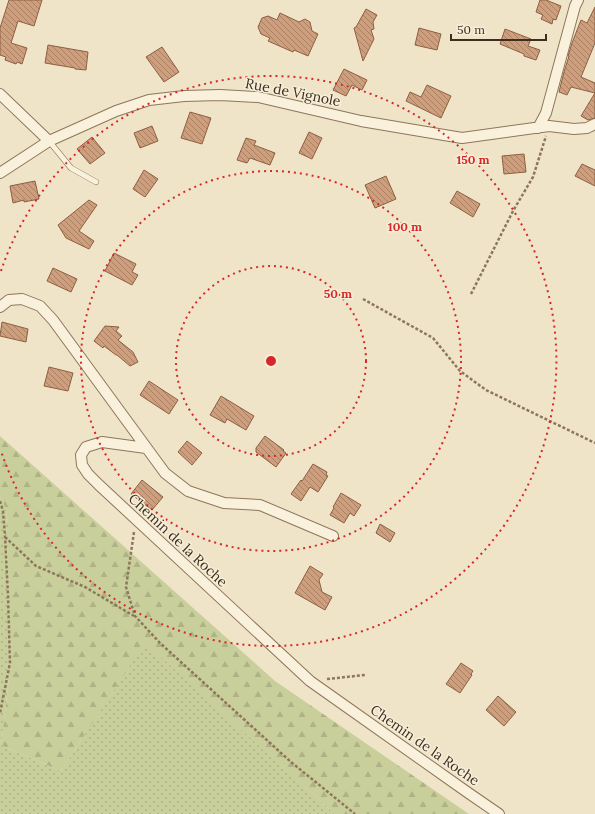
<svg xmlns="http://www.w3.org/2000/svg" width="595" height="814" font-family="Lora,serif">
	<defs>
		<pattern id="grass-dots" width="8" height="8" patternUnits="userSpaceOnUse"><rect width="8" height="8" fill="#c9cf9b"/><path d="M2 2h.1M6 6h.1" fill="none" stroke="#aeb285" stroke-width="1.8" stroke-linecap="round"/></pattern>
		<pattern id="forest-firs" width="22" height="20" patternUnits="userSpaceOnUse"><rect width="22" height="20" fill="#c9cf9b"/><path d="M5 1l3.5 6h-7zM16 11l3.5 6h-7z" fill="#aeb285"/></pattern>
		<pattern id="building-back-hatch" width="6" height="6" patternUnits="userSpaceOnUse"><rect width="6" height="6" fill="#cf9f7d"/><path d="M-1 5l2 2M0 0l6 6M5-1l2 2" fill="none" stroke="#a98266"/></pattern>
	</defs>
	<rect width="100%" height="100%" fill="#f0e4c8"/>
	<path fill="url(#grass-dots)" d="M 0,497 L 6,509 L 11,662 L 1,745 L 61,771 L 145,642 L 335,814 L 0,814 Z"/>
	<path fill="url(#forest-firs)" d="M 0,436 L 275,681 L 469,814 L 335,814 L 145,643 L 61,771 L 1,745 L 11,662 L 6,509 L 0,497 Z"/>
	<path fill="url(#building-back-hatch)" stroke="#8d5f41" d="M 9,0 L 42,0 L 34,26 L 18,21 L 11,43 L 27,48 L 22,64 L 17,62 L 16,64 L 5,60 L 6,57 L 0,55 L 0,28 Z
		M 540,0 L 546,0 L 561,6 L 556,20 L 553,19 L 552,24 L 541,19 L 543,15 L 536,12 Z
		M 595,7 L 595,43 L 581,77 L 595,83 L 595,118 L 588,120 L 581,116 L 595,93 L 571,87 L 567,95 L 559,92 L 564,72 L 569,56 L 568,56 L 572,43 L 581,20 L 587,23 Z
		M 366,9 L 377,15 L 373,22 L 374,29 L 371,30 L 374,39 L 363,61 L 354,28 L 356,27 Z
		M 280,13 L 299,22 L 305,19 L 310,22 L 312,31 L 318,34 L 308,56 L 294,50 L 293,52 L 268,41 L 270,38 L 261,34 L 258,27 L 262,18 L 268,16 L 277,20 Z
		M 419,28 L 441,34 L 437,50 L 415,45 Z
		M 505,29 L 531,39 L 528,46 L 540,50 L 536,60 L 524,56 L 524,54 L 500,44 Z
		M 48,45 L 88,52 L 86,70 L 75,69 L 75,68 L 45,63 Z
		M 162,47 L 179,72 L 164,82 L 146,57 Z
		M 344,69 L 367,80 L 362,90 L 352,85 L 346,96 L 333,90 Z
		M 427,85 L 451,96 L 441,118 L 406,101 L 410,92 L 421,97 Z
		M 190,112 L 211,118 L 202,144 L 181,138 Z
		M 152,126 L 158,141 L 140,148 L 134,133 Z
		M 309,132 L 322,138 L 312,159 L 299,153 Z
		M 92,137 L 105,153 L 90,164 L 77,149 Z
		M 246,138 L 256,141 L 254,145 L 275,153 L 270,165 L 250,158 L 247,163 L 237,160 Z
		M 524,154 L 526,172 L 504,174 L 502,156 Z
		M 582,164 L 595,170 L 595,186 L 575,176 Z
		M 144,170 L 158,179 L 145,197 L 133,189 Z
		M 386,176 L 396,199 L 375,208 L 365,185 Z
		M 35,181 L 39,199 L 24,202 L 24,200 L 13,203 L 10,186 Z
		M 457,191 L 480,204 L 473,217 L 450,203 Z
		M 89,200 L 97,205 L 79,231 L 94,241 L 89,249 L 66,238 L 58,225 Z
		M 114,253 L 136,264 L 132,272 L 138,275 L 132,285 L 105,271 Z
		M 53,268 L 77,279 L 71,292 L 47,281 Z
		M 2,322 L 28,329 L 26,342 L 0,336 Z
		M 105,326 L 119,327 L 116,331 L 122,336 L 118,340 L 133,352 L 138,362 L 130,366 L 117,355 L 116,355 L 104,346 L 103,348 L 94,341 Z
		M 49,367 L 73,373 L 68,391 L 44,386 Z
		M 149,381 L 178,400 L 169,414 L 140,395 Z
		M 221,396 L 254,416 L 246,430 L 227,419 L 225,423 L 210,415 Z
		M 265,436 L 284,450 L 283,451 L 286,453 L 276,467 L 256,452 L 256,448 Z
		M 187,441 L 202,453 L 192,465 L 178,452 Z
		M 313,464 L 327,472 L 326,475 L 328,476 L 318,492 L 310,487 L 301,501 L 291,494 L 301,480 L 302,481 Z
		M 142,480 L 163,497 L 152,510 L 131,494 Z
		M 341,493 L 361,505 L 354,516 L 350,513 L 344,523 L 330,515 L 334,508 L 333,507 Z
		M 380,524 L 395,533 L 390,542 L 376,533 Z
		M 310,566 L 323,574 L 319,580 L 322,592 L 332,597 L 325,610 L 295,593 Z
		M 461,663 L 473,671 L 471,674 L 472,675 L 460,693 L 446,684 Z
		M 498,696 L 516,712 L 504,726 L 486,710 Z"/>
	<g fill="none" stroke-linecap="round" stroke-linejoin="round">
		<defs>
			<path id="service" d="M 49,141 L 71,168 L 96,182"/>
			<path id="minor" d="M 0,94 L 49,141
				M 538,128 L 546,113 L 575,6 L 578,0
				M 0,173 L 49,141 L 116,111 L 149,100 L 184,96 L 220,95 L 258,97 L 361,121 L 462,138 L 549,126 L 574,129 L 587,128 L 595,124
				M 0,307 L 9,300 L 22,299 L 40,306 L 53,320 L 165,473 L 188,491 L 224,503 L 260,505 L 333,536
				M 146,448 L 102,442 L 86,447 L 81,455 L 82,465 L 88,474 L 99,485 L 310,681 L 467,792 L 499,814"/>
		</defs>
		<use href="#service" stroke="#8d765c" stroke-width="6"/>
		<use href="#minor" stroke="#8d765c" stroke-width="12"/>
		<path stroke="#8d765c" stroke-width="2.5" stroke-dasharray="3 2" stroke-linecap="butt" d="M 471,294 L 513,211 L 533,177 L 546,136
			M 363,299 L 433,338 L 460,371 L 486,390 L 595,443
			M 0,501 L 3,511 L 5,536 L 8,595 L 10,663 L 0,713
			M 134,532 L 126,587 L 135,616 L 160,643 L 291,762 L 355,814
			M 5,537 L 36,566 L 85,587 L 134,616
			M 327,679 L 365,675"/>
		<use href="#service" stroke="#faf1dc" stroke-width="5"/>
		<use href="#minor" stroke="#faf1dc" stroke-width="10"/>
	</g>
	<g fill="none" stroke="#d62828" stroke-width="2" stroke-dasharray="2 4">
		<circle cx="271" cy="361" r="95"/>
		<circle cx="271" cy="361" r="190"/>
		<path d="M1 271A285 285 0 1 1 1 451"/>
	</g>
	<g text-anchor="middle" stroke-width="3" stroke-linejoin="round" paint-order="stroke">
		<g font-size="14" fill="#3d2e20" stroke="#f7eed8">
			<text transform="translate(293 92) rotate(11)" y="5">Rue de Vignole</text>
			<text transform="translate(178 540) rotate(43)" y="5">Chemin de la Roche</text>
			<text transform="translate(425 745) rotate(35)" y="5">Chemin de la Roche</text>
		</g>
	</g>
	<circle cx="271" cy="361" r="6" fill="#d62828" stroke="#f7eed8" stroke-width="2"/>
	<g font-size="12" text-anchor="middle" font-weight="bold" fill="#d62828" stroke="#f7eed8" stroke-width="3" stroke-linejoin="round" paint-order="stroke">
		<text x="473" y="164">150 m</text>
		<text x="405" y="231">100 m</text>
		<text x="338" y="298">50 m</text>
	</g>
	<path d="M451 34v6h95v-6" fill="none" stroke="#3d2e20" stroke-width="2"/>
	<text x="457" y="34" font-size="12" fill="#3d2e20" stroke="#f7eed8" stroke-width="3" paint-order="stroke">50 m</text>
</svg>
